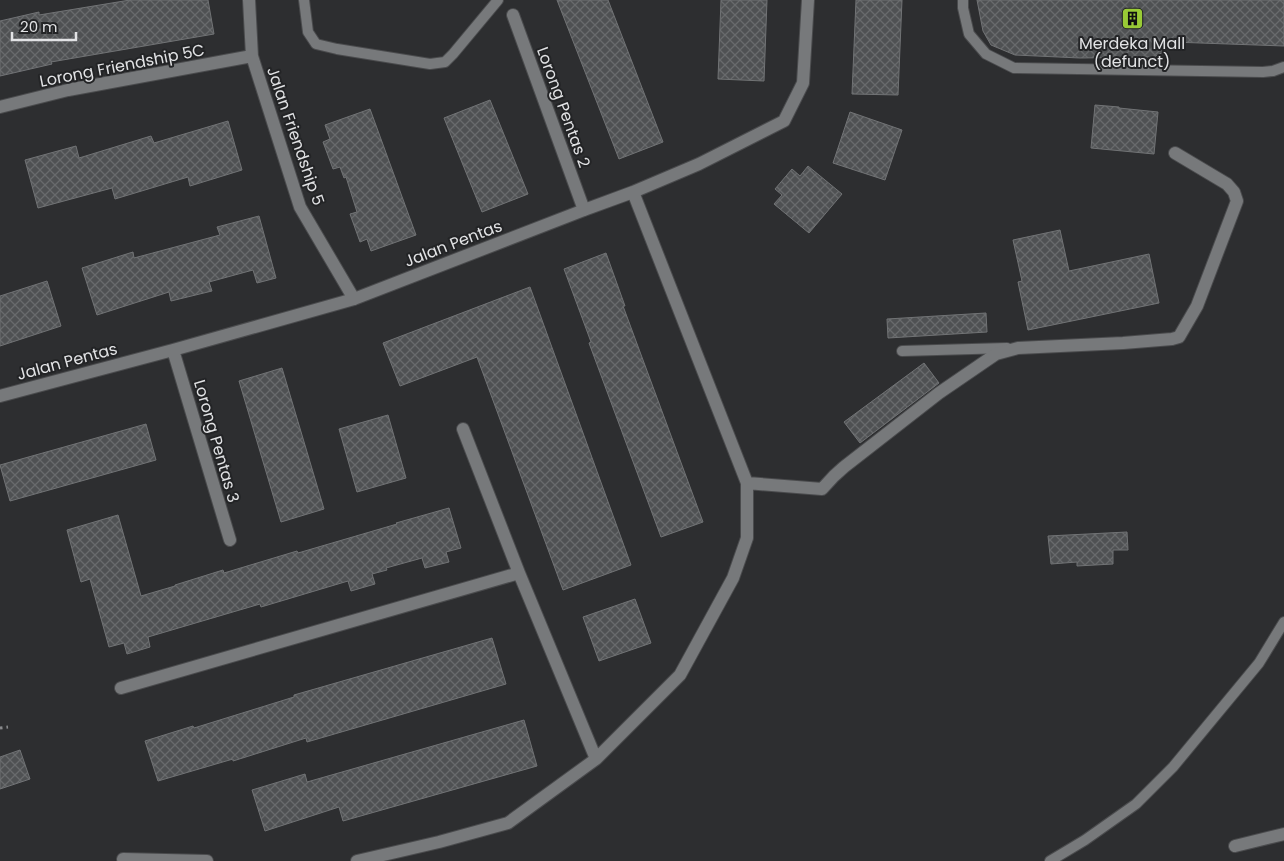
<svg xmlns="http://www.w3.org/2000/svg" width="1284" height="861" font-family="Poppins,sans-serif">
	<defs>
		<pattern id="building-cross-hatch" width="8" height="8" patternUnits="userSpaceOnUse" patternTransform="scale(1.25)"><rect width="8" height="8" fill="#4f5153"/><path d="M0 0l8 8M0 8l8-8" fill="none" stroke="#686a6c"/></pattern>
	</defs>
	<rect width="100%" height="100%" fill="#2d2e30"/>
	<path fill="url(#building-cross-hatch)" stroke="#717375" d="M 130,0 L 208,0 L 214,34 L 51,62 L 52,64 L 0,76 L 0,21 L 39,12 L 39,15 Z
		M 557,0 L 608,0 L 663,142 L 619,159 Z
		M 721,0 L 767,0 L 764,81 L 718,79 Z
		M 856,0 L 902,0 L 898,95 L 852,94 Z
		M 977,0 L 1284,0 L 1284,46 L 1172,42 L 1165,51 L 1154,57 L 1080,58 L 1015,55 L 991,45 L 983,31 Z
		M 490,100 L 528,194 L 482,212 L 444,118 Z
		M 1095,105 L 1119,107 L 1119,108 L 1158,112 L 1154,154 L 1091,148 Z
		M 370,109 L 416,235 L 371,251 L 367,239 L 360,242 L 350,214 L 357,212 L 346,177 L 344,178 L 340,167 L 333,169 L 323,142 L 330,139 L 325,125 Z
		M 850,112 L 902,130 L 885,180 L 833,163 Z
		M 228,121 L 242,170 L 190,186 L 188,177 L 115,199 L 112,188 L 38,208 L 25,160 L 76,146 L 79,158 L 151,136 L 154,143 Z
		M 808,166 L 842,194 L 809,233 L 774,204 L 782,195 L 775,189 L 792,169 L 800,176 Z
		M 259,216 L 276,278 L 257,283 L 253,270 L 209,282 L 212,291 L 171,301 L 169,292 L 97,315 L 82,268 L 133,252 L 134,258 L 220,235 L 217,227 Z
		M 1060,230 L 1069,271 L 1149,254 L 1159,303 L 1028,330 L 1018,282 L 1022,281 L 1013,240 Z
		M 606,253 L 625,306 L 623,306 L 703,522 L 661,537 L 589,343 L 591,342 L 564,269 Z
		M 47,281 L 61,326 L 0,346 L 0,296 Z
		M 530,287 L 631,565 L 563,590 L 477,357 L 400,386 L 383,343 Z
		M 986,313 L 987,332 L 888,338 L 887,319 Z
		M 924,363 L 939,383 L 860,443 L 844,422 Z
		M 282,368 L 324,509 L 281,522 L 239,381 Z
		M 388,415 L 406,478 L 357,492 L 339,429 Z
		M 146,424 L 156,460 L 10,501 L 0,465 Z
		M 449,508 L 461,548 L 446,552 L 449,562 L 425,568 L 422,558 L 386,568 L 387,570 L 372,574 L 375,584 L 351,591 L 348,581 L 261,607 L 260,604 L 148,637 L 150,647 L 127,654 L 124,643 L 109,647 L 90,579 L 81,582 L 67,530 L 118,515 L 141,596 L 175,586 L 175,585 L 223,570 L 224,573 L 297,551 L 298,553 L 397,524 L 396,523 Z
		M 1127,532 L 1128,550 L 1113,550 L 1113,564 L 1077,566 L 1077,562 L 1051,564 L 1048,536 Z
		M 635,599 L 651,643 L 599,661 L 583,617 Z
		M 492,638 L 506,684 L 307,742 L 306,738 L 233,761 L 233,759 L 158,781 L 145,741 L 193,726 L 194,728 L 294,697 L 294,695 Z
		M 524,720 L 537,766 L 343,821 L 339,807 L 265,831 L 252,790 L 305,774 L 307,782 Z
		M 20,750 L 30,779 L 0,789 L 0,757 Z"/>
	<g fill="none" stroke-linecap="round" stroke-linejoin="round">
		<defs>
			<path id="service" d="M 304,0 L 308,32 L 316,44 L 337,49 L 430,64 L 445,62 L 453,54 L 498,0
				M 963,0 L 963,8 L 969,34 L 986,54 L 1014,68 L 1263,72 L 1273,71 L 1284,67
				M 902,351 L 1007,348
				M 1050,861 L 1085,840 L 1136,804 L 1173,767 L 1259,663 L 1284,622"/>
			<path id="minor" d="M 249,0 L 252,56 L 300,207 L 354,299
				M 513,15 L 584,210
				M 0,107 L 68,90 L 252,56
				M 173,350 L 230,540
				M 0,396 L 173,350 L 354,299 L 584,210 L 633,192 L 699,164 L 784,121 L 803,83 L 808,0
				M 463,429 L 519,573 L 596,759
				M 747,483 L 822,489 L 834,476 L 844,467 L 939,393 L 996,354 L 1018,348 L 1123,343 L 1172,339 L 1179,337 L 1197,306 L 1237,201 L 1234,192 L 1227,184 L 1175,153
				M 121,688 L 519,573
				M 1235,846 L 1284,834
				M 123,859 L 207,861
				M 357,861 L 439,842 L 508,823 L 596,759 L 680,675 L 733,578 L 747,538 L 747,483 L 633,192"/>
		</defs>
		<use href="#service" stroke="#4a4b4d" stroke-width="12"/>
		<use href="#minor" stroke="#4a4b4d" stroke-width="14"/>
		<path stroke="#898a8c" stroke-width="3" stroke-dasharray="2.5 4" stroke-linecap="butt" d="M 0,728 L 8,727"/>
		<use href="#service" stroke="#77797b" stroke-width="10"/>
		<use href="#minor" stroke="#77797b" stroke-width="12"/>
	</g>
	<defs>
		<symbol id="building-square" viewBox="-11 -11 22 22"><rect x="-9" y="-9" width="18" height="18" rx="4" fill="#99cb36" stroke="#232426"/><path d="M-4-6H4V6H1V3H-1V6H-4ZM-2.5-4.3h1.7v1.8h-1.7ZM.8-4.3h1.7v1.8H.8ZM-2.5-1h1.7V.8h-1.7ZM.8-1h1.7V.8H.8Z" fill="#111"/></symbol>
	</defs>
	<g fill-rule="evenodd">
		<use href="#building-square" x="1120" y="6" width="25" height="25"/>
	</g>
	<g text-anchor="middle" stroke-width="4" stroke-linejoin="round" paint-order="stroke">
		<g font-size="16" fill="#e2e3e5" stroke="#232426">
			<text x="1132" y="49">Merdeka Mall<tspan x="1132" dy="18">(defunct)</tspan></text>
		</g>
		<g font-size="16" fill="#e2e3e5" stroke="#232426">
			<text transform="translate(122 65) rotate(-11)" y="6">Lorong Friendship 5C</text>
			<text transform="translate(564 107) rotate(70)" y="6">Lorong Pentas 2</text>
			<text transform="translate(296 136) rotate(71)" y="6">Jalan Friendship 5</text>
			<text transform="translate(453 243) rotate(-21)" y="6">Jalan Pentas</text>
			<text transform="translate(67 361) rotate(-15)" y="6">Jalan Pentas</text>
			<text transform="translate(217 441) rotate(74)" y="6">Lorong Pentas 3</text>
		</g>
	</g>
	<path d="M12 32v8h64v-8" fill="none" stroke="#e2e3e5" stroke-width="2.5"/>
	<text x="20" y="32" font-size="15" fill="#e2e3e5" stroke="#232426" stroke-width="4" paint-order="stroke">20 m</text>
</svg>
